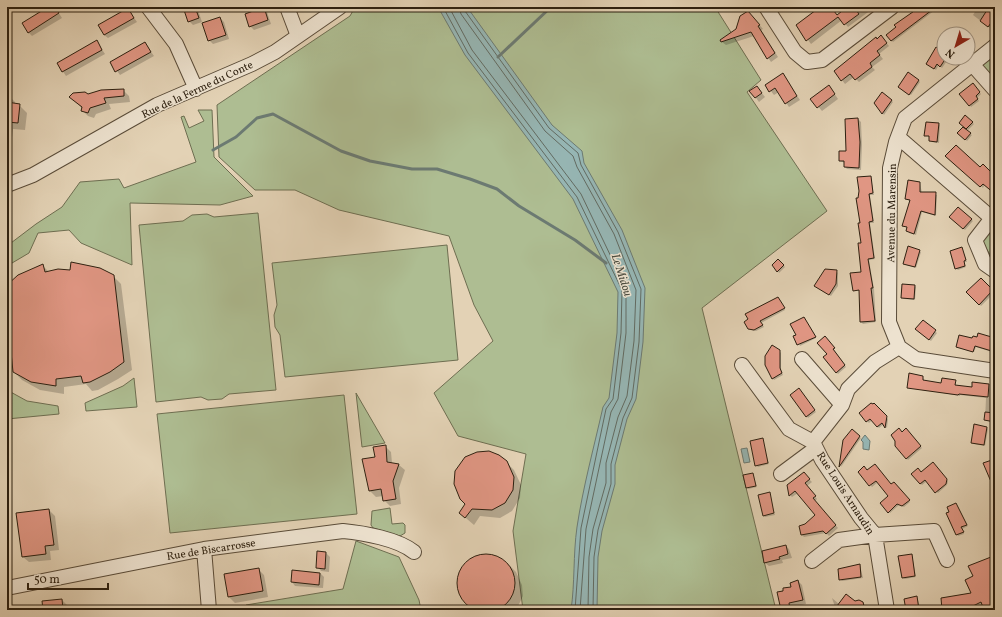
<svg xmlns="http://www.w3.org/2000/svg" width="1002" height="617" font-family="Vollkorn,serif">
	<rect width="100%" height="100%" fill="#e3d2b5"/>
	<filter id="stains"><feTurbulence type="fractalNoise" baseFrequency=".005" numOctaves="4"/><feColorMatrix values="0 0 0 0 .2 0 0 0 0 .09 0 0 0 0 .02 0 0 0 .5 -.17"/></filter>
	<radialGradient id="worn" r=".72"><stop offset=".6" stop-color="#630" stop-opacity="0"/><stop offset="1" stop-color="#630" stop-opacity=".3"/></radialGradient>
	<path fill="#aebd92" stroke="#6e6e51" d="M 355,7 L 715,7 L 761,80 L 747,92 L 827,211 L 702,308 L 776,610 L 523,610 L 513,531 L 526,454 L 458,436 L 434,393 L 493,341 L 474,305 L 449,236 L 339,210 L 295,190 L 255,190 L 219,157 L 217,105 L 350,16 Z
		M 995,54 L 995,82 L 982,65 Z
		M 198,110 L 212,110 L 214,157 L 253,196 L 220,205 L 130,203 L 132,265 L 81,243 L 69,230 L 38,233 L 29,253 L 7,266 L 7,246 L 36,224 L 62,207 L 80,182 L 119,179 L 124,188 L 196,162 L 181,117 L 184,116 L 189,128 L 204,121 Z
		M 258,213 L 276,390 L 229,394 L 222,399 L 208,400 L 201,397 L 156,402 L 139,225 L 183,221 L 192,215 L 207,214 L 214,217 Z
		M 995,229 L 995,263 L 983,243 C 984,235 987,230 995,229 Z
		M 447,245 L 458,360 L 285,377 L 280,335 L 275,327 L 274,315 L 277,305 L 272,263 Z
		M 134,378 L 137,407 L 86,411 L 85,403 L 123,386 Z
		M 7,390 L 27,401 L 58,406 L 59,414 L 7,419 Z
		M 356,393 L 385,443 L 362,447 Z
		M 344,395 L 357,514 L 170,533 L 157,414 Z
		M 390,508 L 392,524 L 403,523 L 405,525 L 405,533 L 400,536 L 373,528 L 371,525 L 372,511 Z
		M 356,541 L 399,557 L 419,600 L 421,610 L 241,610 L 246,605 L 343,589 Z"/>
	<path fill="#96b6b4" stroke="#6c7a72" d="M 438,7 L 467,7 L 552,125 L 582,151 L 584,163 L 622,230 L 645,288 L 643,342 L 636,399 L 627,419 L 615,465 L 615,484 L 602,531 L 598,557 L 597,610 L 571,610 C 575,583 573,555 577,527 C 583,487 594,447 603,407 L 609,398 L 617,333 L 618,292 L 573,199 L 465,55 Z
		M 865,435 L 870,441 L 869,450 L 863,449 L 863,442 L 861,440 Z
		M 747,448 L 750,462 L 744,463 L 741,449 Z"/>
	<path fill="#0003" d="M 50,7 L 55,7 L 62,18 L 32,36 L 28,32 Z
		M 184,7 L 197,7 L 202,22 L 193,25 L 189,21 Z
		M 821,7 L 830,7 L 837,16 L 849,7 L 875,7 L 848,27 L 842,20 L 811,44 L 797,25 Z
		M 919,7 L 939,7 L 893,42 L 887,35 L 920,9 Z
		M 978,7 L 992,7 L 991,9 L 995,11 L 995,25 L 992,24 L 990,28 L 973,15 Z
		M 128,9 L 137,22 L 108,38 L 104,35 Z
		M 263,9 L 267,12 L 271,24 L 254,30 L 250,26 Z
		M 752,16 L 763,29 L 761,30 L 778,57 L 771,62 L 754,36 L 726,45 L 722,42 Z
		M 220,18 L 224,22 L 229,39 L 213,44 L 209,40 Z
		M 962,30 L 968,34 L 959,34 Z
		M 968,34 L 973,38 L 968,45 Z
		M 877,40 L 884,40 L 889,46 L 879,54 L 883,59 L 872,67 L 875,70 L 859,82 L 854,77 L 845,84 L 835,71 Z
		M 97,42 L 105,54 L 66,76 L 58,64 Z
		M 145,43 L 154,56 L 120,75 L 111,62 Z
		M 944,54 L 944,58 L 949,58 L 942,68 L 939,65 L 936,70 L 929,65 Z
		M 783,75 L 800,100 L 789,107 L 779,92 L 774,95 L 766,85 Z
		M 918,80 L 920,82 L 911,95 L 901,89 Z
		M 974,86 L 981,94 L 977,98 L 979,101 L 971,107 L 970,105 Z
		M 757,87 L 765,97 L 759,102 L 751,91 Z
		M 123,90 L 129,96 L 130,102 L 109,104 L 111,109 L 96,114 L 94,118 L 88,116 L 82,110 L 82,108 L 70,97 Z
		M 832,90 L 838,99 L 822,111 L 812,99 Z
		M 7,94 L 15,102 L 15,105 L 19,105 L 27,113 L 25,130 L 13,129 L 11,146 L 7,146 Z
		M 882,94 L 893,102 L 884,115 L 875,103 Z
		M 966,117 L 974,124 L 968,130 L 960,123 Z
		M 858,119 L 861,122 L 862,145 L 861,170 L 847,169 L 845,167 L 845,163 L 840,161 L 847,152 Z
		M 939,124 L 940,125 L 939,143 L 932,142 L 930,137 L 925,135 Z
		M 959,133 L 970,134 L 972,135 L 967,141 Z
		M 947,156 L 993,174 L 995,180 L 995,193 L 985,184 L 983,188 Z
		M 871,177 L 874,195 L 870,195 L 874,223 L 870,223 L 875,259 L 869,260 L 874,289 L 876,322 L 863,324 L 861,322 L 860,291 L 854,290 L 862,272 L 862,243 L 857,199 L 859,199 Z
		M 920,183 L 922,193 L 937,195 L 936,216 L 922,212 L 916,235 L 909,233 L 908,228 L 903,225 L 910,201 L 906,199 Z
		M 958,208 L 973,221 L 965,230 L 951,217 Z
		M 962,248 L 967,262 L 964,262 L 966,267 L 958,270 L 956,268 Z
		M 919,251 L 921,252 L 916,268 L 904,264 Z
		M 778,260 L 785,267 L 779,273 L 778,271 Z
		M 43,266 L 49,272 L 113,276 L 121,284 L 132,370 L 118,379 L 98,390 L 92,391 L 86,384 L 64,387 L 64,394 L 40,390 L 22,380 L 14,372 L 7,286 Z
		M 836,271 L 838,273 L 838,286 L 831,296 L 817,287 Z
		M 981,279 L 994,293 L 981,306 L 968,292 Z
		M 915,286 L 916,287 L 915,300 L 904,299 L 902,297 Z
		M 778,298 L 785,310 L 761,323 L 764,327 L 756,331 L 751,330 L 749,328 Z
		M 805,320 L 816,338 L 800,346 L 797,335 Z
		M 923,321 L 937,333 L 931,341 L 918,331 Z
		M 825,337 L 846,367 L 838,374 L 824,358 L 828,354 Z
		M 995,339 L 995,353 L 976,347 L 974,352 L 957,347 L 973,340 Z
		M 779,351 L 781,353 L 781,370 L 783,375 L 774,380 L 766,365 Z
		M 923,377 L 924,382 L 942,384 L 955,381 L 956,386 L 973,388 L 973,384 L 989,385 L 990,391 L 995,391 L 995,423 L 985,420 L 986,398 L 960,395 L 960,396 L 908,387 Z
		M 801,391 L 816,412 L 808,418 L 807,416 Z
		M 874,405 L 888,419 L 887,428 L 884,424 L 879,428 L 872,420 L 869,423 L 860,413 Z
		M 986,427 L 988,429 L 985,446 L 974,444 L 972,443 Z
		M 906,430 L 922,448 L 908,460 L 896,446 L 902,433 Z
		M 852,431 L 861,438 L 841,467 L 844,449 Z
		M 762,439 L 769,464 L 758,467 L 756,465 Z
		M 385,446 L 391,452 L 392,463 L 399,465 L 405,470 L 399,488 L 401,504 L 390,506 L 384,500 L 383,496 L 376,497 L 370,491 L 376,458 Z
		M 506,462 L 514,470 L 521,485 L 520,498 L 512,511 L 500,518 L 480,516 L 474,525 L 460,513 Z
		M 933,464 L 948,481 L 947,485 L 938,493 L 927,481 L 922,485 L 912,474 L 921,474 Z
		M 859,472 L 868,472 L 891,485 L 894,483 L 910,502 L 904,507 L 899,505 L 890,513 L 889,512 L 890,496 L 878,482 L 872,487 Z
		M 753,474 L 757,487 L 748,489 L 747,487 Z
		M 806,476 L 812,482 L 807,486 L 817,499 L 815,501 L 838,528 L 829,536 L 826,533 L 804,537 L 802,535 L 800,527 L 805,525 L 817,516 L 798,493 L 792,497 L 790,495 L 788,486 Z
		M 769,493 L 775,515 L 765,517 L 763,515 Z
		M 956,504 L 968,526 L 962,529 L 964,534 L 958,536 L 947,514 L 951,512 Z
		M 49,510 L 55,516 L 59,550 L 50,551 L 51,560 L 29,562 L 23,557 Z
		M 786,546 L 789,549 L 792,558 L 782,560 L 783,563 L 769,566 L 765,563 Z
		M 318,553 L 326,553 L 330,557 L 329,572 L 321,571 L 318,567 Z
		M 482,554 L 494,555 L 508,564 L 516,572 L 522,585 L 523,596 L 516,610 L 473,610 L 461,598 L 457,585 L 461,569 L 471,558 Z
		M 912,555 L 916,577 L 905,579 L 903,578 Z
		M 990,559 L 995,566 L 995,610 L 985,610 L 983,604 L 971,610 L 943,610 L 972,594 L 975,577 Z
		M 860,565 L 863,578 L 842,581 L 840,579 Z
		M 258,569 L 264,575 L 268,597 L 235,603 L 229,597 Z
		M 293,571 L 320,573 L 324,577 L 323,588 L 295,586 L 292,582 Z
		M 798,581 L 802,585 L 806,604 L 792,607 L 792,610 L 782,610 L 778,592 L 792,587 Z
		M 917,597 L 921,610 L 906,610 L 905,600 Z
		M 832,598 L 846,610 L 836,610 Z
		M 62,600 L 68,606 L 68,610 L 44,610 Z
		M 854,602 L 863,602 L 865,610 L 851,610 Z
		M 101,609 L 103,610 L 83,610 Z"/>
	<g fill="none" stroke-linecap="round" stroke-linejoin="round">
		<path stroke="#626b62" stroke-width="1" d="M 443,7 L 468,53 L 577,197 L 622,290 L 621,333 L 613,399 L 606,409 L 581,528 L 575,610
			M 449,7 L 472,50 L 581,194 L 626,288 L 626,333 L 618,399 L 611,412 L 586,529 L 580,610
			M 459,7 L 461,14 L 545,131 L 573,156 L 577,167 L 614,234 L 636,290 L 634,341 L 627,396 L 618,417 L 606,463 L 606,483 L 593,529 L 589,557 L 588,610
			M 464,7 L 465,11 L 549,128 L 578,153 L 581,165 L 618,232 L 641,289 L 639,342 L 632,398 L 623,418 L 611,464 L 611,484 L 598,530 L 594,557 L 593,610"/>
		<path stroke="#6c7a72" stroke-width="3" d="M 498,57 L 551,7
			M 213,150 L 236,137 L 257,118 L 273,114 L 341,151 L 370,161 L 412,169 L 437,169 L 470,179 L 497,189 L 519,206 L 575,240 L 606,263"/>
	</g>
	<path fill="#e09683" stroke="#2d2010" d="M 48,7 L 56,7 L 59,13 L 28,33 L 22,23 Z
		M 183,7 L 195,7 L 199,18 L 188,22 Z
		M 264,7 L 268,20 L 249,27 L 245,14 Z
		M 820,7 L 831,7 L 837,15 L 847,7 L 854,7 L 859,14 L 844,25 L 838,17 L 806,41 L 796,25 Z
		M 920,7 L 936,7 L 891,41 L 886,35 L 896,27 L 894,25 Z
		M 989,7 L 995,10 L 995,26 L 991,23 L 988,27 L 980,21 Z
		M 128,8 L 134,18 L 104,35 L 98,25 Z
		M 748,11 L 760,25 L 758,26 L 775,53 L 767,59 L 751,32 L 721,42 L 720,40 L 736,29 L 740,16 Z
		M 220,17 L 226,35 L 208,41 L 202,23 Z
		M 881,35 L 887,43 L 877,51 L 880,55 L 870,63 L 872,67 L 855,80 L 850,74 L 841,81 L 834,71 L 876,37 L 877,39 Z
		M 97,40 L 102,50 L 62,72 L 57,63 Z
		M 145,42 L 151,52 L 115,72 L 110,62 Z
		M 936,47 L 944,52 L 944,61 L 940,67 L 937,64 L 934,69 L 926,64 Z
		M 908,72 L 919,80 L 909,95 L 898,87 Z
		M 783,73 L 797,96 L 785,104 L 775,88 L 769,92 L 765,85 Z
		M 973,83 L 980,92 L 976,96 L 978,99 L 969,106 L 959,94 Z
		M 829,85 L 835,94 L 817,108 L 810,99 Z
		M 757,86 L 762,93 L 755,98 L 749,91 Z
		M 124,89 L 124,96 L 104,98 L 106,103 L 90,108 L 88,113 L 81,111 L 82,107 L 69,97 L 73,93 L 85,92 L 88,94 L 101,90 Z
		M 882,92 L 892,100 L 882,114 L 874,103 Z
		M 7,102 L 20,104 L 18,123 L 7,122 Z
		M 965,115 L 973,122 L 966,129 L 959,123 Z
		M 858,118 L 860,142 L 859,168 L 844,167 L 844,161 L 839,161 L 839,151 L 846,151 L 845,119 Z
		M 926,122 L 939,123 L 937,142 L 929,141 L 929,136 L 924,136 Z
		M 963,127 L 971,133 L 965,140 L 957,133 Z
		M 956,145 L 980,167 L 983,164 L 993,174 L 992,175 L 995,178 L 995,194 L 983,184 L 980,187 L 945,156 Z
		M 871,176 L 873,193 L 869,194 L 873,221 L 869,222 L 874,258 L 868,259 L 873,288 L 871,288 L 875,321 L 860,322 L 859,290 L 853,291 L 850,273 L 861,272 L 858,243 L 861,243 L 858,223 L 860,223 L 856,198 L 858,198 L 859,191 L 857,177 Z
		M 908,180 L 920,182 L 920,192 L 936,192 L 935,215 L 921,211 L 914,234 L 906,231 L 907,227 L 902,226 L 910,200 L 905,199 Z
		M 958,207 L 972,219 L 963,229 L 949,217 Z
		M 908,246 L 920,250 L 915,267 L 903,264 Z
		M 962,247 L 966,260 L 964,261 L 965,266 L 955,269 L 950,251 Z
		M 778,259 L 784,265 L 777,272 L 772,265 Z
		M 71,262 L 100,268 L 114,275 L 124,362 L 110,372 L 90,382 L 83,383 L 81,376 L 56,379 L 56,386 L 31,382 L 13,372 L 7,312 L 7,285 L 18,275 L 43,264 L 45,272 L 58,269 L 70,270 Z
		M 825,269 L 837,270 L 836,284 L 829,295 L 814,286 Z
		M 981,278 L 993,290 L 979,305 L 966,292 Z
		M 902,284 L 915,285 L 914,299 L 901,298 Z
		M 778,297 L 785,308 L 760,321 L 763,325 L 754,330 L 748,329 L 744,322 L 748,319 L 745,314 Z
		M 804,317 L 816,337 L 797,345 L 793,336 L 796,335 L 790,324 Z
		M 923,320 L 936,330 L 929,340 L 915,329 Z
		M 978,333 L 995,338 L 995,352 L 975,346 L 973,352 L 956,347 L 959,335 L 972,338 L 973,336 L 977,337 Z
		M 825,336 L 835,348 L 833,349 L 845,365 L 836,373 L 823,357 L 827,354 L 817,343 Z
		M 772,345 L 780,350 L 780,368 L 782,373 L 772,379 L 765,365 L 765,356 Z
		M 909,373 L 923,376 L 923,380 L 941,383 L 942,378 L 956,380 L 955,385 L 972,387 L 972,382 L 989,384 L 988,397 L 959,394 L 958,395 L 907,388 Z
		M 799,388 L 815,410 L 806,417 L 790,395 Z
		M 871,403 L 873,404 L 874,403 L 887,416 L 885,428 L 882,423 L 877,427 L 870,419 L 866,422 L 859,413 Z
		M 985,412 L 995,413 L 995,422 L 984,420 Z
		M 974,424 L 987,427 L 984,445 L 971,443 Z
		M 899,428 L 902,432 L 906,428 L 921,446 L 906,459 L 895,446 L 895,441 L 891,435 Z
		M 852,429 L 860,436 L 839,467 L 843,440 Z
		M 763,438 L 768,463 L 755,466 L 750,441 Z
		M 386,445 L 387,462 L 399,464 L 393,481 L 396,499 L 383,501 L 381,489 L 369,491 L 362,459 L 375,457 L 373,447 Z
		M 489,451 L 499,455 L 507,461 L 514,477 L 513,490 L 505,503 L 492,510 L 472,509 L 465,518 L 459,513 L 465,504 L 460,499 L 454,484 L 455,471 L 465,457 L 477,452 Z
		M 995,459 L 995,491 L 983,463 Z
		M 933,462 L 947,479 L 946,484 L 935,493 L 925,480 L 920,484 L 911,474 L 918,468 L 921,472 Z
		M 875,464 L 891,484 L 894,482 L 910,500 L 902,506 L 897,504 L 888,513 L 880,503 L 888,496 L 876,481 L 869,486 L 858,472 L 864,466 L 867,470 Z
		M 804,472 L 810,479 L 805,483 L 816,496 L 813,498 L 836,525 L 826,534 L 823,531 L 801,535 L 799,526 L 805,524 L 815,515 L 795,491 L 789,496 L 787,485 Z
		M 753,473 L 756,486 L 746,488 L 743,475 Z
		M 770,492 L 774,513 L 763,516 L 758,495 Z
		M 956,503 L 967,525 L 961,527 L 964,532 L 956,535 L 946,513 L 949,512 L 947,507 Z
		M 49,509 L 54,545 L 45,546 L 46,554 L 22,557 L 16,513 Z
		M 786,545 L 788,554 L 779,557 L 780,559 L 764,563 L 762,551 Z
		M 317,551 L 326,552 L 325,569 L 316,568 Z
		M457 583a29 29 0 1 1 58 0a29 29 0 1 1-58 0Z
		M 912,554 L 915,576 L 902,578 L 898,556 Z
		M 991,557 L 995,567 L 995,610 L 984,610 L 981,602 L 969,608 L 942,610 L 941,598 L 971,593 L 965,580 L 973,576 L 968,566 Z
		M 860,564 L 861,577 L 839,580 L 838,569 Z
		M 259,568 L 263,591 L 228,597 L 224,574 Z
		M 292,570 L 320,573 L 319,585 L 291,582 Z
		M 798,580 L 803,600 L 789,603 L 790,610 L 781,610 L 777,592 L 783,591 L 783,588 L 791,587 L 790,583 Z
		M 846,594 L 855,601 L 859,600 L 863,602 L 864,606 L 862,610 L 834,610 Z
		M 917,596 L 919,610 L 906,610 L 904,599 Z
		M 62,599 L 63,610 L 43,610 L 42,601 Z"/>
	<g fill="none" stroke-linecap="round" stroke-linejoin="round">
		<defs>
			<path id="minor" d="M 148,7 L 176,44 L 196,89
				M 287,7 L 298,36
				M 766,7 L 795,52 L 807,62 L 822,60 L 892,7
				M 972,64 L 995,90
				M 898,137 L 995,221
				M 7,185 L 33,175 L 157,105 L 252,64 L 275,52 L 340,7
				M 992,218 L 975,240 L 985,264 L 995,271
				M 899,347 L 889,322 L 890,168 L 896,142 L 905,118 L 995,46
				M 899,347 L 916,359 L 995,371
				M 802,359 L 842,405
				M 742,365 L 789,429 L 813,442
				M 781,474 L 816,448
				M 204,549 L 209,610
				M 812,561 L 839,540 L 875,535 L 934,531 L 947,560
				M 7,588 L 204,549 L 343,531 C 364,533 398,539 414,552
				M 887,610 L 875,535 L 861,518 L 822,460 L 813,442 L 842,405 L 848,389 L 875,362 L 899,347"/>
		</defs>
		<use href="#minor" stroke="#5a4c39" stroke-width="16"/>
		<use href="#minor" stroke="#ede2cf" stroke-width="14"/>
	</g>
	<g text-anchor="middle" stroke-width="3" stroke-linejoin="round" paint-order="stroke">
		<g font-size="11" fill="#2d2010" stroke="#ede2cf">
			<text transform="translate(197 89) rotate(-25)" y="4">Rue de la Ferme du Conte</text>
			<text transform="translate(891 213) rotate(-89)" y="4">Avenue du Marensin</text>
			<text transform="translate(846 493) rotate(57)" y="4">Rue Louis Arnaudin</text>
			<text transform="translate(211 549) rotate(-9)" y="4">Rue de Biscarrosse</text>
		</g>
		<g font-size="12" font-style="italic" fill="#4c4d41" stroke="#ede2cf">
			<text transform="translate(622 275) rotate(72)" y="4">Le Midou</text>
		</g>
	</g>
	<rect width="1002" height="617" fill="none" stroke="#e3d2b5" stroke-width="24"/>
	<rect x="8" y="8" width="986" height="601" fill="none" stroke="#2d2010" stroke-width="2"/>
	<rect x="12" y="12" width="978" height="593" fill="none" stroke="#2d2010"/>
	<g transform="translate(956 46) rotate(218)"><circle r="19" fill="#ede2cf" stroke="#a09483"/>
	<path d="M0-3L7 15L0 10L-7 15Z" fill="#8f2418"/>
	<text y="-6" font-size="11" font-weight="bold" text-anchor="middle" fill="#2d2010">N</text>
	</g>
	<path d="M28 583v6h80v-6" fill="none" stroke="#2d2010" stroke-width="2"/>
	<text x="34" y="583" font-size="12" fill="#2d2010" stroke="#ede2cf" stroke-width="3" paint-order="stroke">50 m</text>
	<rect width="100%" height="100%" filter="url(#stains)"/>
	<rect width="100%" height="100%" fill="url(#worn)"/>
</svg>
